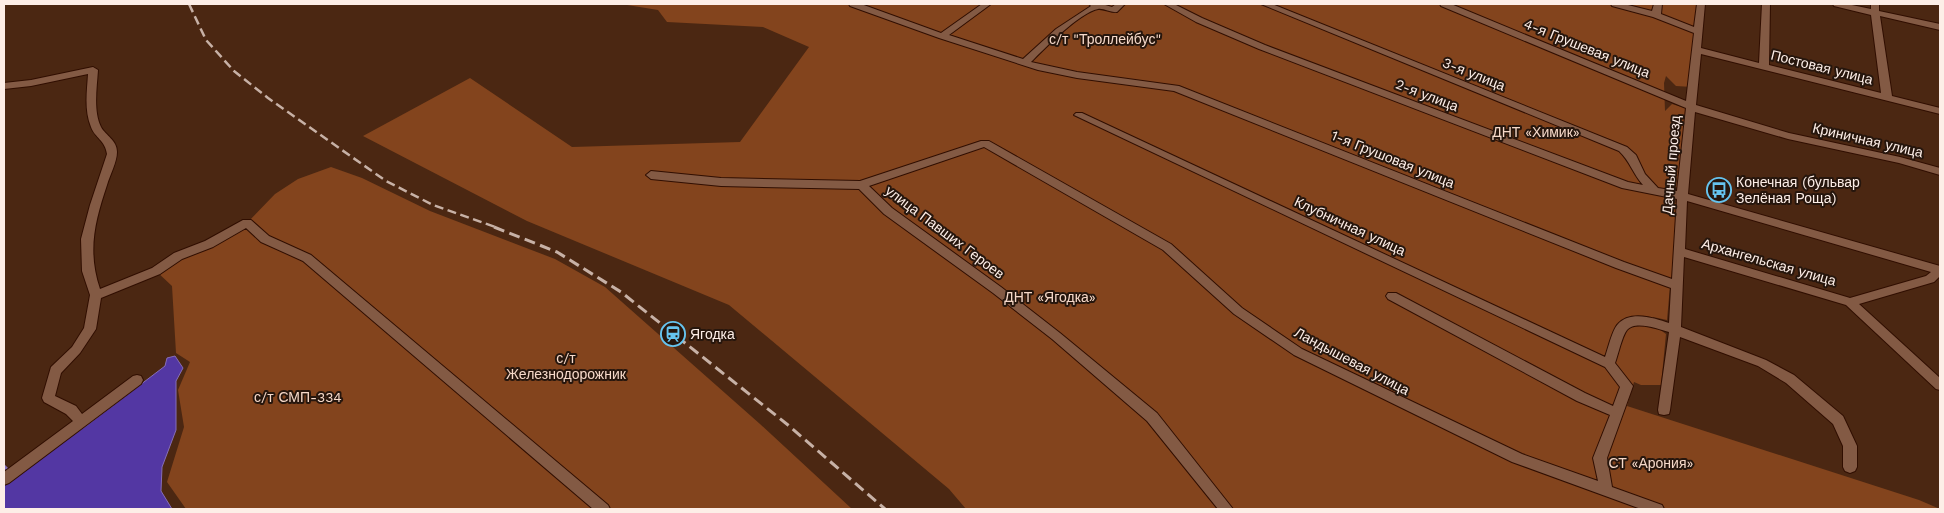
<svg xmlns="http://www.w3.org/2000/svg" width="1944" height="513" font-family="'Work Sans',sans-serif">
	<rect width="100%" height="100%" fill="#4b2712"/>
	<path fill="#83441d" d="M 621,4 L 1700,4 L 1692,87 L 1676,86 L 1666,76 L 1664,83 L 1665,111 L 1672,104 L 1685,108 L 1684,187 L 1681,189 L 1669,184 L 1669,200 L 1680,205 L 1673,278 L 1668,278 L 1670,286 L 1667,320 L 1653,317 L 1651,328 L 1659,329 L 1666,334 L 1661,385 L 1641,385 L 1634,382 L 1627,406 L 1919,500 L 1940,509 L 966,509 L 949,489 L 729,305 L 527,221 L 363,136 L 470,78 L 572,147 L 740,142 L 809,47 L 763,27 L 667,22 L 658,10 Z
		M 331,167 L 362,178 L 430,211 L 555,259 L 605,287 L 760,424 L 852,509 L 186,509 L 167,482 L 184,427 L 178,390 L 190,362 L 176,353 L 172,286 L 156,271 L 247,223 L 275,194 L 298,179 Z"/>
	<path fill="#5337a3" stroke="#866eb7" d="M 175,356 L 183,368 L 176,381 L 176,430 L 162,467 L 161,491 L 172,509 L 4,509 L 4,481 L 86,426 L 165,366 L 167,358 Z"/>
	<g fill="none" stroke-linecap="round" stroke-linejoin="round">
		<path stroke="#866eb7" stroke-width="3" d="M 4,466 L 7,469"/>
		<defs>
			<path id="minor" d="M 849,4 L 861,4 L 941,33 L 982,4 L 991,4 L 949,35 L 1023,59 L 1056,29 L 1091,6 L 1089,4 L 1102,4 L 1112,7 L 1116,4 L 1125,4 L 1117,12 C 1111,13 1104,8 1098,9 C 1079,13 1045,48 1031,62 L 1077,72 L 1179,86 L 1624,262 L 1672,279 L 1677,199 L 1622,188 L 1259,49 L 1196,22 L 1164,4 L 1174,4 L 1202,18 L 1265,45 L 1628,182 L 1643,185 C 1633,174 1630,161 1619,151 L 1261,4 L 1272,4 L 1627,147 L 1636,155 L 1645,174 L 1658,188 L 1677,191 L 1686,108 L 1441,6 L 1440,4 L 1451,4 L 1686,101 L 1694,33 L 1653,17 L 1612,6 L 1611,4 L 1624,4 L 1652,11 L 1654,4 L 1662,4 L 1661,14 L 1694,27 L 1697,4 L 1705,4 L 1701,48 L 1759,63 L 1762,4 L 1770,4 L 1769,65 L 1881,93 L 1871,15 L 1834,6 L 1833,4 L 1847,4 L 1871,9 L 1871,4 L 1879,4 L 1879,11 L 1940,24 L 1940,30 L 1880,16 L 1892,96 L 1940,108 L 1940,114 L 1701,54 L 1696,105 L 1789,133 L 1900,157 L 1940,168 L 1940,175 L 1899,163 L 1788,139 L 1695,112 L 1688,194 L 1940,266 L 1940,276 L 1934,282 L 1859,304 L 1940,378 L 1940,390 L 1936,389 L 1846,305 L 1684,257 L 1681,327 L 1766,360 L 1794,375 L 1843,416 L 1857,446 L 1857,467 L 1855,471 L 1850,473 L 1845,471 L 1843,467 L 1843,446 L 1833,424 L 1786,383 L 1758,366 L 1680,337 L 1670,410 L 1669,414 L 1664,415 L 1659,414 L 1658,410 L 1669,332 C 1659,329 1635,320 1627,330 C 1622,336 1618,355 1615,363 L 1633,386 L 1607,458 L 1612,487 L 1662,505 L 1664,509 L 1641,509 L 1512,462 L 1294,355 L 1234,314 L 1163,250 L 984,147 L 869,186 L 892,208 L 1001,287 L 1060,333 L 1157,413 L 1233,509 L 1218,509 L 1147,421 L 1052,339 L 993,293 L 884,214 L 859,189 L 721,186 L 651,179 L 646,175 L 651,171 L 721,178 L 860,181 L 981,141 L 989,141 L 1171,244 L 1242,308 L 1302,349 L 1522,454 L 1598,481 L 1593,458 L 1610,415 L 1577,401 L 1388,299 L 1386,296 L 1388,293 L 1396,293 L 1585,393 L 1613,406 L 1620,387 L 1605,367 L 1074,115 L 1076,113 L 1082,113 L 1605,357 C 1608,349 1612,330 1618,324 C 1630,310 1655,318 1669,323 L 1671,288 L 1616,268 L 1174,91 L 1077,78 L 1038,70 L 939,38 L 850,6 ZM 1687,201 L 1931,272 L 1926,276 L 1850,298 L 1685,249 Z
				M 93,67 L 98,70 C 97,87 93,111 101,127 C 106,136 117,140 117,152 C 117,162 110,175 107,185 C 95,221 87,251 100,289 L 152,268 L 174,253 L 205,241 L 243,220 L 251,220 L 269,236 L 311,255 L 608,505 L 610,509 L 593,509 L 303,261 L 261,242 L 246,228 L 213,247 L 182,259 L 160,274 L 101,298 L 96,329 L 80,353 L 61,373 L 55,396 L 76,406 L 82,414 L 133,376 L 137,375 L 141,376 L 143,380 L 141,384 L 9,483 L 4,485 L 4,472 L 73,421 L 66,414 L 44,402 L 42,398 L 51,367 L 72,347 L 84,328 L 90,295 L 82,271 L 81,239 L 90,205 L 107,154 C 105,140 95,138 91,127 C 84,110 87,91 88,74 L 31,86 L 4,89 L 4,83 L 31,80 Z"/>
		</defs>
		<use href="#minor" stroke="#300e00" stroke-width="2"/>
		<use href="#minor" fill="#835a44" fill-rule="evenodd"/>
		<path stroke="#c7b1a6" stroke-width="2.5" stroke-dasharray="9 4.5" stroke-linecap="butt" d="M 189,4 L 206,40 L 234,71 L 268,98 L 386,181 L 433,205 L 498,228"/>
		<path stroke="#c7b1a6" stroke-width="3" stroke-dasharray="11 5.5" stroke-linecap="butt" d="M 494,227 L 557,252 L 621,292 L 788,425 L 885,509"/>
	</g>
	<defs>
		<symbol id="bus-ring" viewBox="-11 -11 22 22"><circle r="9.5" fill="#26160d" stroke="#66c4ef" stroke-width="1.5"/><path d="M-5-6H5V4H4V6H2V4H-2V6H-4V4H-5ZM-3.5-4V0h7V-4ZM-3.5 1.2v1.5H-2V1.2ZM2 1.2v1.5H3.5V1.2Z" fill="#66c4ef"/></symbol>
		<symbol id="station-ring" viewBox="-11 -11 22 22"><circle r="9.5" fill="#26160d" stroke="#66c4ef" stroke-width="1.5"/><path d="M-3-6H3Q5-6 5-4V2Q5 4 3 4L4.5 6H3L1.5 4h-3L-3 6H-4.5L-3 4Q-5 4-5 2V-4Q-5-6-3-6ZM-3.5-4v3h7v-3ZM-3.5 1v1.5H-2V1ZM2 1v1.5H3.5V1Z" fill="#66c4ef"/></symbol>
	</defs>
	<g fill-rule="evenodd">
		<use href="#bus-ring" x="1705" y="176" width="28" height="28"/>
		<use href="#station-ring" x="659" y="320" width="28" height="28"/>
	</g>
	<g text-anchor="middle" stroke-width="4" stroke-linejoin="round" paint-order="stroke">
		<g font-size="14" fill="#f6d9c9" stroke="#26160d">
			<text x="1105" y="44">с/т "Троллейбус"</text>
			<text x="1536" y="137">ДНТ «Химик»</text>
			<text x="1050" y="302">ДНТ «Ягодка»</text>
			<text x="566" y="363">с/т<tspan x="566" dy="16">Железнодорожник</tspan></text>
			<text x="298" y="402">с/т СМП-334</text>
			<text x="1651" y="468">СТ «Арония»</text>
		</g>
		<g font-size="14" fill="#fdeee7" stroke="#26160d">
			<text transform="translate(1587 48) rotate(22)" y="5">4-я Грушевая улица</text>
			<text transform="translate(1822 67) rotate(14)" y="5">Постовая улица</text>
			<text transform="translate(1474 74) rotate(22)" y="5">3-я улица</text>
			<text transform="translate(1427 95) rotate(21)" y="5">2-я улица</text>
			<text transform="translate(1868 140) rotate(13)" y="5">Криничная улица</text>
			<text transform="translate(1393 159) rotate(22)" y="5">1-я Грушовая улица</text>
			<text transform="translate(1671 165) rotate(-85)" y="5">Дачный проезд</text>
			<text transform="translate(1350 226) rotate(25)" y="5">Клубничная улица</text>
			<text transform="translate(945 232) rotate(37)" y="5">улица Павших Героев</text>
			<text transform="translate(1769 262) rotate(16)" y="5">Архангельская улица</text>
			<text transform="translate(1352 361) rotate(28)" y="5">Ландышевая улица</text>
		</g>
		<g font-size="14" fill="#fdeee7" stroke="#26160d" text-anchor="start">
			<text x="1736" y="187">Конечная (бульвар<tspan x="1736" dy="16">Зелёная Роща)</tspan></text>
			<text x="690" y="339">Ягодка</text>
		</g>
	</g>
	<rect width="1944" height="513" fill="none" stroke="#fdeee7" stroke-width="10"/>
</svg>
